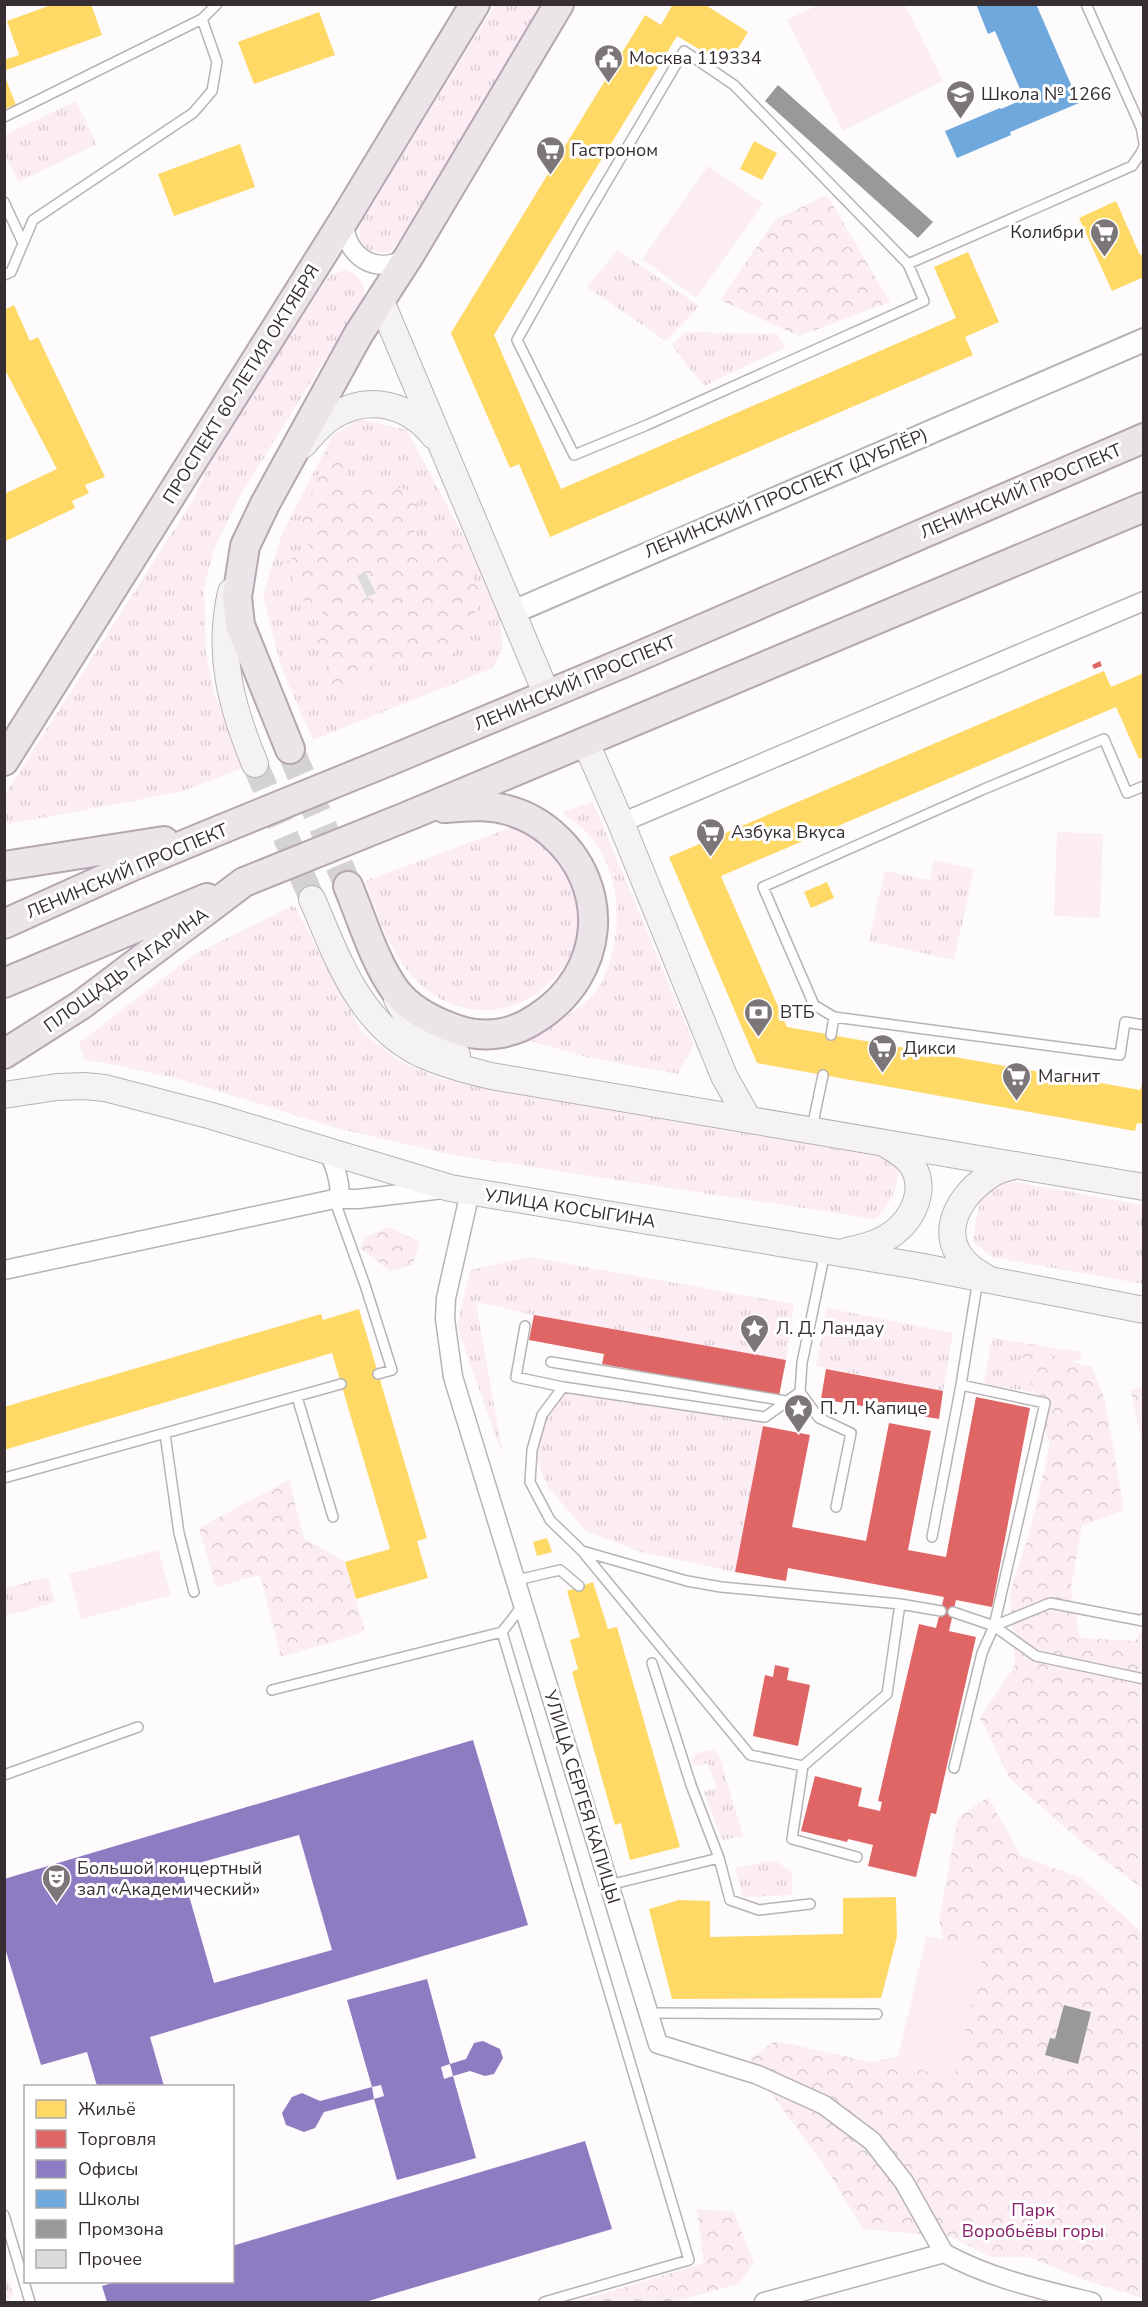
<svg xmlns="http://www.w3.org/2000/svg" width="1148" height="2307" font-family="'Nunito Sans',sans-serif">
	<defs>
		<pattern id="grass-tufts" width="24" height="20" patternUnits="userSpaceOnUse" patternTransform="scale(1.5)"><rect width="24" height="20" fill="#fcedf5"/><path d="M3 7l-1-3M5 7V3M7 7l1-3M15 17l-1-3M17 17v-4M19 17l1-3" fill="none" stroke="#d9ccd2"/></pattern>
		<pattern id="forest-crowns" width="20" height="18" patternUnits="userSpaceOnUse" patternTransform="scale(1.5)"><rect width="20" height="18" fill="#fcedf5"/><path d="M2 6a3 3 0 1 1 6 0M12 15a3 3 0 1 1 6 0" fill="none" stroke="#d9ccd2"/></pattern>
	</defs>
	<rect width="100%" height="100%" fill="#fdfbfc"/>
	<path fill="url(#grass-tufts)" d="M 495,5 L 543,5 L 398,242 L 390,252 C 367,254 354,245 362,221 Z
		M 76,101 L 97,144 L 18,182 L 5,154 L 5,135 Z
		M 618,250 L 699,306 L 666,341 L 587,287 Z
		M 345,270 L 355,274 L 364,285 L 364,297 L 238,499 L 213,552 L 204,589 L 206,654 L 216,699 L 248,766 L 180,792 L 9,824 L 5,821 L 4,796 L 193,500 L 219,444 L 330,275 Z
		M 686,332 L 777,334 L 786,347 L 704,386 L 671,345 Z
		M 360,419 L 407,430 L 497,599 L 503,648 L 493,668 L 313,740 L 282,670 L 263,596 L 282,534 L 333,435 Z
		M 593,802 L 694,1044 L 678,1074 L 591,1058 L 523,1039 C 547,1028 571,1016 590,998 C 602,987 608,969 612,954 C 622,914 617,869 590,836 C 582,827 571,820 562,812 Z
		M 513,827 C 549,843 567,858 576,898 C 578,905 581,913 580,921 C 580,941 571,959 558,974 C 517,1023 448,1022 408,971 C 387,945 377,912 365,881 Z
		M 934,860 L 974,869 L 954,960 L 869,941 L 885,871 L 930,880 Z
		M 294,905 L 362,1032 L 398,1060 L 441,1079 L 890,1157 L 899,1172 C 895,1193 890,1205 875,1219 L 453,1155 L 340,1129 L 179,1079 L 106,1063 L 85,1060 L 79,1043 L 193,955 Z
		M 1005,1180 L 1143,1205 L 1143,1284 L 992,1257 L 972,1241 L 982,1193 Z
		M 529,1257 L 794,1304 L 786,1360 L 534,1315 L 476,1302 L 503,1457 L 457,1326 L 470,1270 Z
		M 827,1308 L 953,1333 L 943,1391 L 816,1366 Z
		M 992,1338 L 1081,1352 L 1080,1360 C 1051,1363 1044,1365 1033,1392 L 984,1384 Z
		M 563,1387 L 765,1417 L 735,1572 L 641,1552 L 586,1531 L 548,1487 L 532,1450 L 542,1415 Z
		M 48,1577 L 55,1602 L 5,1616 L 5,1588 Z
		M 714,1749 L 719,1755 L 743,1836 L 722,1840 L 704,1792 L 716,1787 L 708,1763 L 696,1766 L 691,1763 L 695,1754 Z
		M 775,1860 L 792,1873 L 792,1895 L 743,1897 L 735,1868 Z
		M 4,2271 L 13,2293 L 9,2302 L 5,2302 Z"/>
	<path fill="url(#forest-crowns)" d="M 827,195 L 890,302 L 799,336 L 720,300 L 775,220 Z
		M 346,444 L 347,496 L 363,479 L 418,493 L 414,539 L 461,545 L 482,598 L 449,665 L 379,655 L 354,687 L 326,688 L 331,660 L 316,642 L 326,596 L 306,606 L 285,563 L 309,546 L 302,520 L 327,450 Z
		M 389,1227 L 420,1242 L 413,1265 L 390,1271 L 360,1248 L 364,1238 Z
		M 1020,1347 L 1092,1367 L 1105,1401 L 1124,1510 L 1082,1526 L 1071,1588 L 1080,1638 L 1135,1641 L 1143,1629 L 1143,1889 L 1087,1847 L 1010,1779 L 980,1718 L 1015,1665 L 1010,1593 L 1030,1530 L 1050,1445 Z
		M 1143,1387 L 1144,1387 L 1143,1448 L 1131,1390 Z
		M 289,1480 L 304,1538 L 345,1562 L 365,1632 L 281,1657 L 260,1575 L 216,1587 L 199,1528 Z
		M 988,1797 L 1021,1856 L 1081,1878 L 1143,1933 L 1143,2298 L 1091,2282 L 1028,2257 L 991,2257 L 952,2237 L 863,2229 L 827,2170 L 777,2101 L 750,2059 L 775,2041 L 871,2062 L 926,2050 L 951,1980 L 939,1919 L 958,1818 Z
		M 697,2209 L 734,2212 L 754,2263 L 738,2284 L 674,2302 L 576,2302 L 704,2263 Z"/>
	<path fill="#fcedf5" d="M 818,5 L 905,5 L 943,81 L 843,131 L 787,20 Z
		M 708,166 L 763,204 L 696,298 L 642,259 Z
		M 1057,832 L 1103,834 L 1100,918 L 1054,916 Z
		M 158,1550 L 171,1595 L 81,1619 L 69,1574 Z
		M 927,1936 L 985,1949 L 954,2078 L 896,2064 Z"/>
	<path fill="#ffd966" d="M 54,4 L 91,4 L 102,35 L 4,71 L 4,60 L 19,55 L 7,21 Z
		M 673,4 L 704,4 L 748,32 L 727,66 L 677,36 L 494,335 L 561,489 L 956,318 L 934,267 L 968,252 L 999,322 L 965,337 L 973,355 L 550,537 L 519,464 L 510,468 L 451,333 L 645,15 L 661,25 Z
		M 319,12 L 335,55 L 254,84 L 238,42 Z
		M 4,74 L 16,105 L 4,109 Z
		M 754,141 L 777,153 L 762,180 L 740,169 Z
		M 240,144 L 255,187 L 174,216 L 158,174 Z
		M 1116,201 L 1140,255 L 1144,254 L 1144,277 L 1112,291 L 1079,218 Z
		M 14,305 L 30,341 L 38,337 L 105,477 L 85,485 L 89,493 L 72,501 L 75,508 L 4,542 L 4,494 L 57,469 L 4,368 L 4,310 Z
		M 1104,671 L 1111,687 L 1144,673 L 1144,757 L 1139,759 L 1116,707 L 721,876 L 787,1027 L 1140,1090 L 1144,1080 L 1144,1124 L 1137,1123 L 1135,1131 L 757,1063 L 669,857 Z
		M 827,882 L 834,898 L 811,908 L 804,892 Z
		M 359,1309 L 427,1538 L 417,1541 L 428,1578 L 356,1599 L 345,1562 L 390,1549 L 332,1353 L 4,1450 L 4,1407 L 321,1314 L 323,1320 Z
		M 547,1538 L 552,1552 L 537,1556 L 533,1542 Z
		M 593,1582 L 608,1629 L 617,1627 L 680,1847 L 630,1860 L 621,1823 L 615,1825 L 572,1672 L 578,1669 L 570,1640 L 580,1637 L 567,1591 Z
		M 896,1897 L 897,1937 L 881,1998 L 672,1999 L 649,1909 L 679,1900 L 710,1901 L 710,1937 L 843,1934 L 843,1898 Z"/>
	<path fill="#e06666" d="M 1100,661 L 1102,666 L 1094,669 L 1092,665 Z
		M 534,1315 L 786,1360 L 779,1396 L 602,1364 L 604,1354 L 529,1340 Z
		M 826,1369 L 943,1391 L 939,1419 L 821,1399 Z
		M 976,1397 L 1030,1408 L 992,1607 L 956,1600 L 949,1631 L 976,1637 L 936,1814 L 931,1813 L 916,1877 L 868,1866 L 873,1845 L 848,1839 L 847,1842 L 801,1831 L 815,1776 L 862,1788 L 858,1806 L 880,1811 L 882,1802 L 878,1801 L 919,1624 L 936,1628 L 944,1597 L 788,1568 L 786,1581 L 735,1572 L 763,1426 L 810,1435 L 792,1527 L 866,1541 L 889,1423 L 931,1431 L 908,1550 L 946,1557 Z
		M 775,1665 L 789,1668 L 787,1680 L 810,1685 L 798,1746 L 753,1736 L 765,1675 L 773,1677 Z"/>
	<path fill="#8e7cc3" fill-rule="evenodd" d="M 473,1740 L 528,1925 L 150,2037 L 164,2086 L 97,2086 L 87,2052 L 41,2065 L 4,1945 L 4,1879 ZM 299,1835 L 332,1950 L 214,1983 L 181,1868 Z
		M 427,1979 L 450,2064 L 441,2067 L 444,2079 L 453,2076 L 476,2158 L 397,2180 L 374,2099 L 384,2096 L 381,2085 L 372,2087 L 347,2000 Z
		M 483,2041 L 500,2049 L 503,2058 L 494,2074 L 485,2076 L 470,2071 L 453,2076 L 450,2064 L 466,2059 L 474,2043 Z
		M 372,2087 L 374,2099 L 324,2112 L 315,2128 L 304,2132 L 286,2125 L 282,2113 L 292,2097 L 302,2093 L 320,2101 Z
		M 585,2141 L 612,2229 L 365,2302 L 107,2302 L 102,2286 L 116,2282 L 232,2282 L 232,2246 Z"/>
	<path fill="#6fa8dc" d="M 976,4 L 1036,4 L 1079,103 L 1010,132 L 1011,135 L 957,158 L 945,131 L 1000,108 L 1001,109 L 1017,102 L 1015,99 L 1023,96 L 995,31 L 988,34 Z"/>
	<path fill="#999" d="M 778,85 L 933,222 L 918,238 L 765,101 Z
		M 1064,2005 L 1091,2012 L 1078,2064 L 1045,2055 L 1050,2038 L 1055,2039 Z"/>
	<path fill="#dbdcd9" d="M 365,572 L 376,593 L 367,597 L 357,576 Z"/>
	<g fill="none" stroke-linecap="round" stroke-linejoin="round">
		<path stroke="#d5d2d4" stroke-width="26" stroke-dasharray="26 13" stroke-linecap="butt" d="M 255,764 L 312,899"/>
		<path stroke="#d5d2d4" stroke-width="28" stroke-dasharray="28 14" stroke-linecap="butt" d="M 290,749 L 348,886"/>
		<defs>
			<path id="service" d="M 1086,4 L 1141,127 L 1144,143
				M 4,117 L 202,19
				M 4,202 L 23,243
				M 908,264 L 734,85 L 684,51 L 583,222 L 517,340 L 574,455 L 647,425 L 924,301 L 908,264 L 1132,166 L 1141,153 L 1144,146
				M 4,275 L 11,272 L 33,220 L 193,113 L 212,91 L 217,62 L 202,19 L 217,4
				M 1144,786 L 1127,793 L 1104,739 L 984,789 L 763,887 L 814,1005 L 834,1017 L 1120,1055 L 1125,1022 L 1144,1025
				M 831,1035 L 834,1017
				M 812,1128 L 823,1075
				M 334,1199 L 365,1285 L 392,1370 L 378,1374
				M 825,1252 L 802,1363 L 800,1392 L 819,1418 L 851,1433 L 836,1507
				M 525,1326 L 516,1377 L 563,1387
				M 551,1362 L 786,1401
				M 297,1397 L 333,1517
				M 165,1434 L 179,1533 L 194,1592
				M 4,1478 L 341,1384
				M 932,1537 L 961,1385 L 978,1279
				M 582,1551 L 687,1581 L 721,1587 L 900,1604 L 887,1694 L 803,1766 L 750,1755 Z
				M 582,1551 L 550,1520 L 530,1482 L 532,1450 L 542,1415 L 563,1387 L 765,1417 L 800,1392
				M 517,1580 L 560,1570 L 579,1586
				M 900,1604 L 941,1611
				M 953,1612 L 994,1626 L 1050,1603 L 1143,1621 L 1144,1618
				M 994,1626 L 1036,1656 L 1144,1679
				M 502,1632 L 523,1605
				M 272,1690 L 502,1632 L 689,2260 L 544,2302
				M 803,1766 L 792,1839 L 857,1857
				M 954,1768 L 982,1653 L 994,1626 L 1045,1403 L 961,1385
				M 4,1775 L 138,1727
				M 719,1858 L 730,1900 L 759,1910 L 810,1904
				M 609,1885 L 719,1858 L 691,1785 L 652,1663
				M 649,2013 L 877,2014
				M 4,2215 L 30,2302"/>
			<path id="minor" d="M 344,220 C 344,256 377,278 408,256
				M 621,823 L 1144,601
				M 328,1151 C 335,1165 339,1177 340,1193 L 334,1199
				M 470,1192 L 446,1298 L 445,1319 L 453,1377 L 658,2044 L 758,2075 L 824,2105 L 872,2141 L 904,2182 L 944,2253
				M 4,1270 L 334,1199 L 358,1199 L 443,1189
				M 944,2253 C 989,2278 1042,2290 1092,2302
				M 764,2302 L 944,2253"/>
			<path id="tertiary" d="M 511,613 L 1144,340"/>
			<path id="secondary" d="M 380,299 L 547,695
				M 303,445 C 312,435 321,423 333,416 C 369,394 409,404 434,436
				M 231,592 C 217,654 231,706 255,764
				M 586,743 L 621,823 L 724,1076 L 748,1119
				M 312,899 C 337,957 359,1024 421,1054 C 443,1064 467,1070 491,1076 L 1144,1187
				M 397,999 C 411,1026 431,1040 457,1055
				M 4,1095 L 57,1087 L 84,1086 L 105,1088 L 212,1116 L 450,1188 L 918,1266 L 1144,1310
				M 847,1251 C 864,1247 881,1243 895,1232 C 914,1217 927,1188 912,1165 C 906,1156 896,1150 887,1145
				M 985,1277 C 934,1250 948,1203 990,1175 C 997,1170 1008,1168 1016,1165"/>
			<path id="primary" d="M 290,749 L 240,625 L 237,597 L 245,546 L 265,504 L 358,335 L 409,256 L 559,4
				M 4,761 L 344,220 L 475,4
				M 389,761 L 628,661 L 1144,438
				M 413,814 L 1144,507
				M 4,866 L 164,841
				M 348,886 C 362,919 374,961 395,990 C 409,1009 432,1021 455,1029 C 483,1039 512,1035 537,1018 C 605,975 613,886 551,833 C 537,821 521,813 503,809 C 484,804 464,807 444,808
				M 4,924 L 135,865 L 222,829
				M 4,983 L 207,898
				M 4,1054 L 81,1005 L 244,882"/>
		</defs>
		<use href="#service" stroke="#b7b3b5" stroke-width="12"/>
		<use href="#minor" stroke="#b7b3b5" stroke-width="21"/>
		<use href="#tertiary" stroke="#b7b3b5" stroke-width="26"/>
		<use href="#secondary" stroke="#b7b3b5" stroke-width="28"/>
		<use href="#primary" stroke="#b5a7b0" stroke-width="32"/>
		<use href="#service" stroke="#fffeff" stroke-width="9"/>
		<use href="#minor" stroke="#fffeff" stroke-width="18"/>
		<use href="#tertiary" stroke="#fffeff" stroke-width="22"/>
		<use href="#secondary" stroke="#f4f2f4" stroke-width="26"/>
		<use href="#primary" stroke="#ebe4e8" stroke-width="28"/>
		<defs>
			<path id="primary-bridge" d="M 222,829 L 389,761
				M 244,882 L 413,814"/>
		</defs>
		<use href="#primary-bridge" stroke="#b5a7b0" stroke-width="32" stroke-linecap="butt"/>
		<use href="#primary-bridge" stroke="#ebe4e8" stroke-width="28"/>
	</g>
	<defs>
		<symbol id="civic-pin" viewBox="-11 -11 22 30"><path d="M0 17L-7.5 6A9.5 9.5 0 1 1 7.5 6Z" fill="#7c7679" stroke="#fff"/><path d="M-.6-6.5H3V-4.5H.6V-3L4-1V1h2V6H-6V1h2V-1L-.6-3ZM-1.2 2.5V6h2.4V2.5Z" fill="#fff"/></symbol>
		<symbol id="school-pin" viewBox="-11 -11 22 30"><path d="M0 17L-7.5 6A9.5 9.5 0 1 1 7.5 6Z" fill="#7c7679" stroke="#fff"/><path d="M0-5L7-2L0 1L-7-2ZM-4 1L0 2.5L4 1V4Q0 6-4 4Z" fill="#fff"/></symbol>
		<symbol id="supermarket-pin" viewBox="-11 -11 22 30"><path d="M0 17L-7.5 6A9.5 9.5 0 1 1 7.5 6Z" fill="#7c7679" stroke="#fff"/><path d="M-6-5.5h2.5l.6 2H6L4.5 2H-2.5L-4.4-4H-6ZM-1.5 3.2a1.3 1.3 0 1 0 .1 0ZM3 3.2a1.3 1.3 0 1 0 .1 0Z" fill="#fff"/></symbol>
		<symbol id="bank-pin" viewBox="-11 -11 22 30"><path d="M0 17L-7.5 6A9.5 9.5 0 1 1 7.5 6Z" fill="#7c7679" stroke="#fff"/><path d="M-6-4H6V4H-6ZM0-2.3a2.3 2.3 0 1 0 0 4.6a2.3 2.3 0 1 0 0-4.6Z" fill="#fff"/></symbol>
		<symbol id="sight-pin" viewBox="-11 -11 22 30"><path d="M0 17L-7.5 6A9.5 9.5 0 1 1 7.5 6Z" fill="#7c7679" stroke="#fff"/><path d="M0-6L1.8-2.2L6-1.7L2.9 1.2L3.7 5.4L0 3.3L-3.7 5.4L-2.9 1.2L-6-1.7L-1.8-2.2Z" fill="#fff"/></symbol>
		<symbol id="theatre-pin" viewBox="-11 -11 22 30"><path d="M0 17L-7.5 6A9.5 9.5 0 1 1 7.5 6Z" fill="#7c7679" stroke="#fff"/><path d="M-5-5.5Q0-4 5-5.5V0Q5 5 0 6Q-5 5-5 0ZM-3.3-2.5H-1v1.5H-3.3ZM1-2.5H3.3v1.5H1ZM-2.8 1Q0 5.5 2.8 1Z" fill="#fff"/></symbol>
	</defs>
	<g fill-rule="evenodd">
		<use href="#civic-pin" x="592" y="42" width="33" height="45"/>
		<use href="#school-pin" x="944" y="78" width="33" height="45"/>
		<use href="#supermarket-pin" x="534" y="134" width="33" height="45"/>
		<use href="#supermarket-pin" x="1088" y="216" width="33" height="45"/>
		<use href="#supermarket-pin" x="694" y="816" width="33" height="45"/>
		<use href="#bank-pin" x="742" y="996" width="33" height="45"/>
		<use href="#supermarket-pin" x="866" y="1032" width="33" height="45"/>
		<use href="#supermarket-pin" x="1000" y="1060" width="33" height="45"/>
		<use href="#sight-pin" x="738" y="1312" width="33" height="45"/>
		<use href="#sight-pin" x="782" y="1392" width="33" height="45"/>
		<use href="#theatre-pin" x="40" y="1862" width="33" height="45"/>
	</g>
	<g text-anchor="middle" stroke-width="6" stroke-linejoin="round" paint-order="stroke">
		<g font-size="18" fill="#362e32" stroke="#fff" text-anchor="start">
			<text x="629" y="64">Москва 119334</text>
			<text x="981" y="100">Школа № 1266</text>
			<text x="571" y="156">Гастроном</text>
			<text x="1084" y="238" text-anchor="end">Колибри</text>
			<text x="731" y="838">Азбука Вкуса</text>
			<text x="780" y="1018">ВТБ</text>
			<text x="903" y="1054">Дикси</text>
			<text x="1038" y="1082">Магнит</text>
			<text x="776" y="1334">Л. Д. Ландау</text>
			<text x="820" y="1414">П. Л. Капице</text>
			<text x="77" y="1874">Большой концертный<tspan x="77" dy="21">зал «Академический»</tspan></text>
		</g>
		<g font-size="18" fill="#362e32" stroke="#fff">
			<text transform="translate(241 384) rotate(-58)" y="6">ПРОСПЕКТ 60-ЛЕТИЯ ОКТЯБРЯ</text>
			<text transform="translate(1021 491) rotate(-23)" y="6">ЛЕНИНСКИЙ ПРОСПЕКТ</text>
			<text transform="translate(786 493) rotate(-23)" y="6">ЛЕНИНСКИЙ ПРОСПЕКТ (ДУБЛЁР)</text>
			<text transform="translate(575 683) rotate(-23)" y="6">ЛЕНИНСКИЙ ПРОСПЕКТ</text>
			<text transform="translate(127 871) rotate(-23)" y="6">ЛЕНИНСКИЙ ПРОСПЕКТ</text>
			<text transform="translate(126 970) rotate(-36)" y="6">ПЛОЩАДЬ ГАГАРИНА</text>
			<text transform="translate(570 1208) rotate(9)" y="6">УЛИЦА КОСЫГИНА</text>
			<text transform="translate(582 1797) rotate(73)" y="6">УЛИЦА СЕРГЕЯ КАПИЦЫ</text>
		</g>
		<g font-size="18" fill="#872169" stroke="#fff">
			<text x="1033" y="2216">Парк<tspan x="1033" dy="21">Воробьёвы горы</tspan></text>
		</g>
	</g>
	<rect width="1148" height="2307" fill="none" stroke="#362e32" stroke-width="12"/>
	<rect x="24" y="2085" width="210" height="198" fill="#ffffff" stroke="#afabad" stroke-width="1.5"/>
	<rect x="36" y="2100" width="30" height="18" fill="#ffd966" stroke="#afabad" stroke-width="1.5"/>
	<text x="78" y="2115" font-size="18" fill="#362e32">Жильё</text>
	<rect x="36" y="2130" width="30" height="18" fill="#e06666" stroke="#afabad" stroke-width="1.5"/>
	<text x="78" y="2145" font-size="18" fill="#362e32">Торговля</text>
	<rect x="36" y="2160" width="30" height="18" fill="#8e7cc3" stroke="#afabad" stroke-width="1.5"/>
	<text x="78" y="2175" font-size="18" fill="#362e32">Офисы</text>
	<rect x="36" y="2190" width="30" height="18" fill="#6fa8dc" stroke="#afabad" stroke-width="1.5"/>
	<text x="78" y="2205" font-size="18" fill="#362e32">Школы</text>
	<rect x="36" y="2220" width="30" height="18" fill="#999999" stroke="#afabad" stroke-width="1.5"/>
	<text x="78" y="2235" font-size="18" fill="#362e32">Промзона</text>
	<rect x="36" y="2250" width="30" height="18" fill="#dbdcd9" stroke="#afabad" stroke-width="1.5"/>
	<text x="78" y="2265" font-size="18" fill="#362e32">Прочее</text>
</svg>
